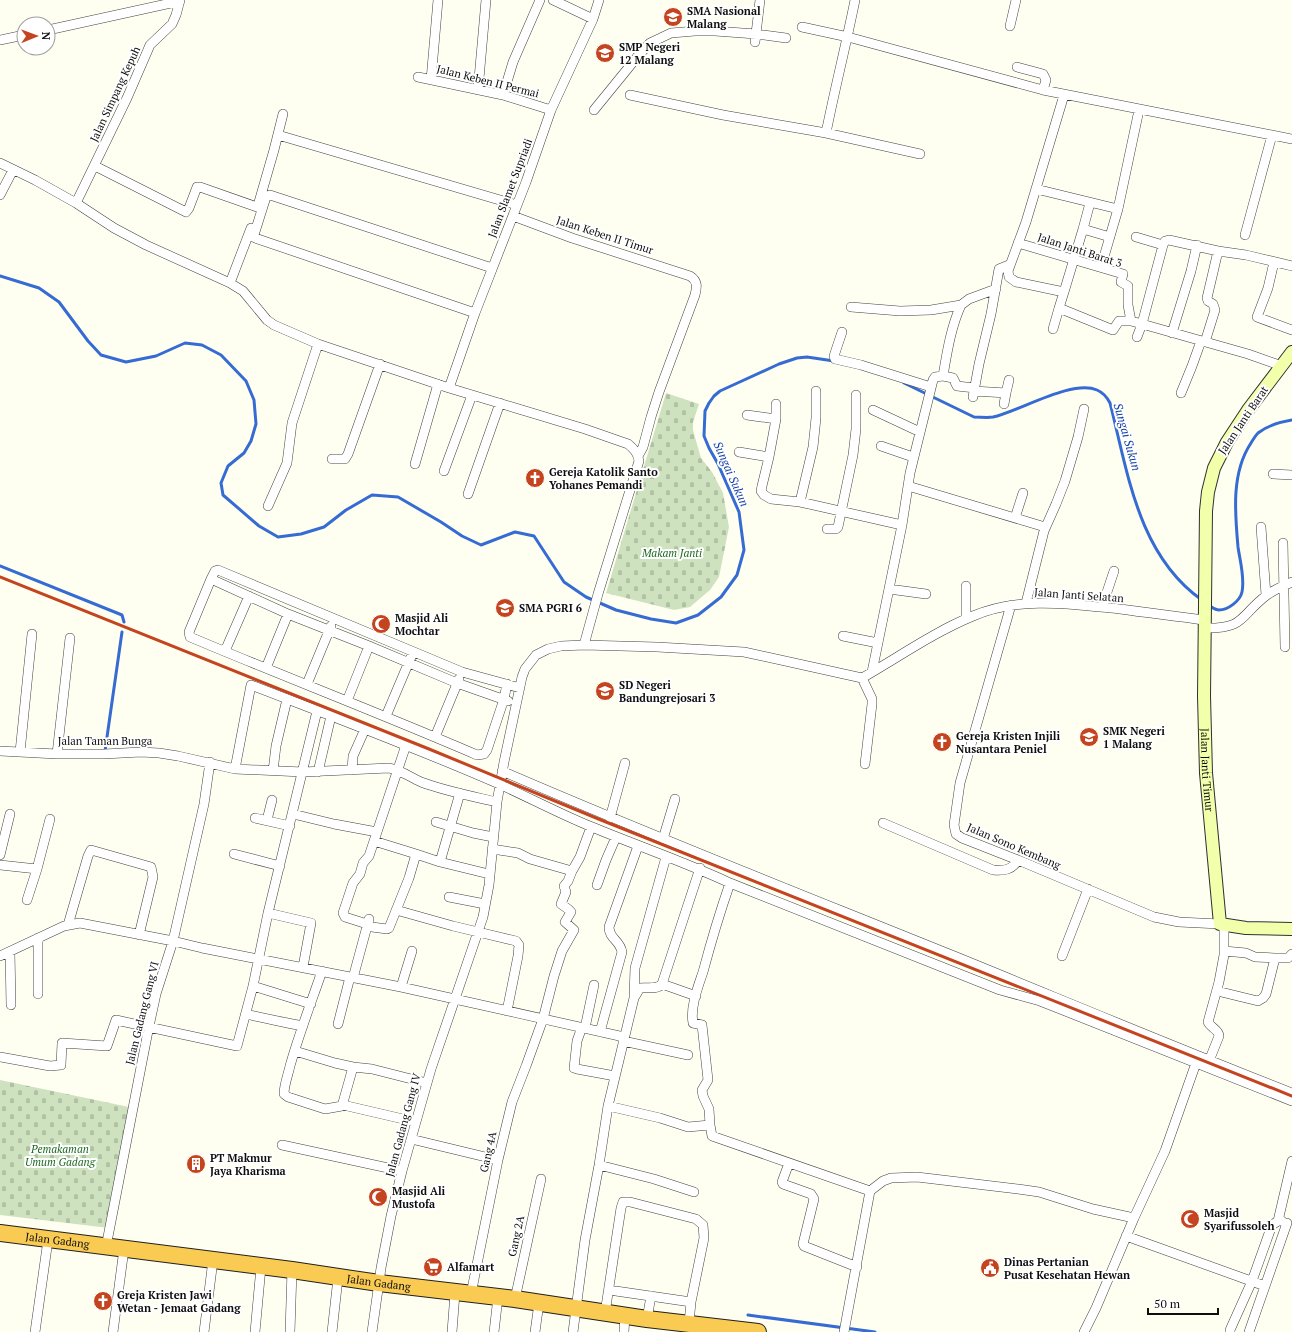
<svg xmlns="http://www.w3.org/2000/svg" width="1292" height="1332" font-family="'PT Serif',serif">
	<defs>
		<pattern id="cemetery-stones" width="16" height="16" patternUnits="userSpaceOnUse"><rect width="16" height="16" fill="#cee2c0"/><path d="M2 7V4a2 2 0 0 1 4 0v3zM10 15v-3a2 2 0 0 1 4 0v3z" fill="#b0c1a4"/></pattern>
	</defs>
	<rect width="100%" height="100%" fill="#fefff0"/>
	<path fill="url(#cemetery-stones)" d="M 666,393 L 699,404 L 693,422 L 693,430 L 701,458 L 712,472 L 723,493 L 729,527 L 719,577 L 710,590 L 690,607 L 674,610 L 606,593 Z
		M 0,1080 L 129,1107 L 109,1228 L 0,1215 Z"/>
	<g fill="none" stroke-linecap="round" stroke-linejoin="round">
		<path stroke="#366bd3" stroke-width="3" d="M 0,276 L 39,288 L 59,302 L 88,341 L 101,355 L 126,362 L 156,356 L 185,343 L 202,345 L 221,355 L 246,381 L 254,400 L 256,424 L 251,441 L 244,453 L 228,466 L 221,483 L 223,495 L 259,526 L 278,537 L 301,534 L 324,527 L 346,510 L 372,495 L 398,497 L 441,522 L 462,536 L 481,545 L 515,532 L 534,536 L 564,582 L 586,597 L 616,610 L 651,619 L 676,623 L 698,615 L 721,597 L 737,575 L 744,550 L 739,512 L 718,464 L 709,448 L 704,436 L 705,411 L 709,403 L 714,396 L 720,391 L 779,364 L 797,358 L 807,357 L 834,361
			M 904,383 L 974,417 C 981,417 987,418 993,417 C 1020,411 1072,379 1097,390 C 1104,393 1107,397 1110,403 C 1128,473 1138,555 1202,600
			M 0,566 L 122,615 L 124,622
			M 1208,605 C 1212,607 1215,610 1219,610 C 1228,610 1240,601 1242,592 C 1245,578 1240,561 1238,547 C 1235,513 1231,473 1251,443 C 1253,440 1255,436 1258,433 C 1268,425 1280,422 1292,420
			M 105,751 L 122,632
			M 748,1315 L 875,1332"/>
		<defs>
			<path id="street" d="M 553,0 L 593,19
				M 1010,26 L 1016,0
				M 802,27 L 848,37 L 1043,90 L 1292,139
				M 48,30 L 180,1
				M 0,40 L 24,35
				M 755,42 L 760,0
				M 1017,67 L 1043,74 L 1046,80 L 1043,90
				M 418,77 L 503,95 L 551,110
				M 431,80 L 438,0
				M 478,90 L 486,0
				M 503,95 L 513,62 L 540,0
				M 630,95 L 723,115 L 826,133 C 835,88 846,45 855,0
				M 1064,95 L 1026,222 L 1008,271 L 1009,277 L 1016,282 L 1064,292 L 1083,229
				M 594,110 L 638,56 L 650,43 L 671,33 L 695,31 L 715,31 L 756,34 L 786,38
				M 826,133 L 920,154
				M 278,135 L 517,205
				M 0,163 L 35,180 L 76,203 L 114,228 L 146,245 L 230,283 L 243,291 L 267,320 L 274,325 L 318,344 L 449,388 L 585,429 L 628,444 C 634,449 638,453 639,461 L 598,594 L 584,645
				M 95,166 L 186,212 L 189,208 L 197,187 L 200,187 L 257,207
				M 1036,189 L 1118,209
				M 0,195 L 13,170
				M 259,202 L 274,150 L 283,114
				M 76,203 L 127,98 L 150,45 L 172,24 L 176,15 L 180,0
				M 1090,203 L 1083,229 L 1110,237
				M 513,216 L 572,238 L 690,276 C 698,281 697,287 695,295 L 659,392 L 651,417 L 643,447 L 638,456
				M 1245,235 L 1272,135
				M 1136,237 L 1163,245
				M 1018,243 L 1123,274 L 1121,282 L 1128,286 L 1128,305 L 1131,321 L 1142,324 L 1163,245 L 1165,241 L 1169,240 L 1218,251 L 1246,255 L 1292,266
				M 1274,262 L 1268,288 L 1257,317 L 1292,330
				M 1101,267 L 1118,209 L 1139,110
				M 230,283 L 251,228
				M 1064,292 L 1059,308 L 1113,330 L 1119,321 L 1131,321
				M 851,307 L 900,311 L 931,310 L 961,305 L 969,299 L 996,289
				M 475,313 L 255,238 L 254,235 L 266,197 L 270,195 L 492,268
				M 1053,329 L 1059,308
				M 842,332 L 834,356 L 835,359 L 861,365 L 931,387
				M 1172,333 L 1191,271 L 1197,245
				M 1137,337 L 1142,324 L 1248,354 L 1282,366
				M 1205,342 L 1215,310 L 1213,304 L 1208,301 L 1207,298 L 1218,251
				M 943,376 L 953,378 L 957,386 L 975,388
				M 449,388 L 475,313 L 526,182 L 551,110 L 593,19 L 599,0
				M 974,391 L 1006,393 L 1009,380
				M 1181,393 L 1192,366 L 1201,341
				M 973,397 L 979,364 L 991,314 L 999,269 L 1009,265
				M 1004,404 L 1006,393
				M 873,410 L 920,432
				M 747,415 L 776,419 L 769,457 L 762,486 L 761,491 L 764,495 L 771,499 L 800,502 L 902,525
				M 776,419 L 776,404
				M 881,446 L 913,457
				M 739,452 L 769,457
				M 332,459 L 345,459 L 348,454 L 380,364
				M 415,464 L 438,384
				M 444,471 L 472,395
				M 1273,474 L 1292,475
				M 908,486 L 1045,527
				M 468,494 L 500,403
				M 800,502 L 813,447 L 816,418 L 816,391
				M 268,506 L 287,463 L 292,423 L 318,344
				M 1015,518 L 1023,493
				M 1261,527 L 1266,595
				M 827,529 L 836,529 L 838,527 L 853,455 L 856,429 L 856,395
				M 1283,543 L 1285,647
				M 211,579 L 288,614 L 369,646 L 457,683 L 508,701
				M 966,586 L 966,619
				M 889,589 L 926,594
				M 1026,603 L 1044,531 L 1056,504 L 1065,481 L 1078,437 L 1084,409
				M 1011,605 L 960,783 L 954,825 L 956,834 L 962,838 L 1018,860 L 1154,917 L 1179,922 L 1220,924
				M 1102,607 L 1114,571
				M 1204,628 C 1246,629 1239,616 1267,595 C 1275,589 1283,586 1292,582
				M 843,636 L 878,643
				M 225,651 L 249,596
				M 266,668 L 288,614
				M 872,672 L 902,525 L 910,473 L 933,380 L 935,377 L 943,376 C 947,352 951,327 961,305
				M 862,678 L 872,699 L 872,704 L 865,764
				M 307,684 L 331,626
				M 507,684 L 504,699 L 487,750 L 484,754 L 477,755 C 382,714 285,677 190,637 L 189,632 L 211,579 L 215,571 L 218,570 L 462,672 L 520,688
				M 347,701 L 369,646
				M 386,716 L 411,657
				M 435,737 L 459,679
				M 0,751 L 57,754 L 104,754 L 141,752 L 159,753 L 178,756 L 235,769 L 303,772 L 389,768 C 401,770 410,777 421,782 C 445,791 471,796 497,802
				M 20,752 L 32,634
				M 57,754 L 70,638
				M 235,769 L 251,685 C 334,717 417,748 499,784 C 530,798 560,814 592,827 C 638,846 685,862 730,883 L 1000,990 L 1040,1001 L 1292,1101
				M 352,770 L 353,756 L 365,729
				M 273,771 L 276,746 L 287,699
				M 502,771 C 652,836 803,895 954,956 C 1067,1002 1179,1049 1292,1093
				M 318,772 L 331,716
				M 293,814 L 334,824 L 377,832
				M 255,818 L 290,826
				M 610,818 L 625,763
				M 267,820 L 272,800
				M 436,822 L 473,833 L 493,837
				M 883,823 L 993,870 C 1004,871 1012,870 1018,860
				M 663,839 L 675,799
				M 374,841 L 416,854 L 409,878 L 389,928 L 387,929 L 372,927 L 367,924 L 345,917 L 343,913 L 353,883 L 360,874 L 363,863 L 369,856 L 406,745
				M 234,854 L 280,866
				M 416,854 L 440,862 L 460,793
				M 0,855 L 10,814
				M 440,862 L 489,874
				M 0,865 L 37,869 L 50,819
				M 572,871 L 580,857 L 591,827
				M 597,885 L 606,860 L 616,837
				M 449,897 L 485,904
				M 27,900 L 37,869
				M 396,910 L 453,926 L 516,941 L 519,945 L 518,956 L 507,1011
				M 268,913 L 311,923 L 303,967
				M 68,925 L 88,856 L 91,850 L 151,867 L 153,877 L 139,935
				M 38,938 L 38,994
				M 10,952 L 11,1005
				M 0,956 L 64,926 L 80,923 L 173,941 L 202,948 L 401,987 L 624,1037
				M 1062,956 L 1088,889
				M 1275,958 L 1288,958 L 1292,954
				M 353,978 L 369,919
				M 253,986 L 311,1004
				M 401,987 L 412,951
				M 1217,991 L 1258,1001 L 1263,998 L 1266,994 L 1275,958 L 1255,957 L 1246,953 L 1224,951
				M 696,996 L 662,984 L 700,868
				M 634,997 L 635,968 L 666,857
				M 246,1014 C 265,1019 284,1022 303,1026
				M 338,1024 L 350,977
				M 582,1027 L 577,1041 L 574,1068 L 577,1069 L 615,1076
				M 585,1028 L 594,985
				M 600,1032 L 622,952 C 620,940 609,939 609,927 L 638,846
				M 623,1041 L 688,1055
				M 295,1051 L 335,1063 L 353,1067 L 342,1106 L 325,1109 L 288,1097 L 284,1094 C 284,1085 288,1075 290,1066 C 299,1034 311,1003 322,971
				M 0,1057 L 50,1066 L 61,1065 L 62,1043 L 107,1046 L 116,1020 L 237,1046 L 253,986 L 268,913 L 317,711
				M 1209,1061 L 1219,1036 C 1219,1030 1211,1028 1208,1022 L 1219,982 L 1224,955 L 1224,925
				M 353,1067 L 372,1069 L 427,1083
				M 343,1105 L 416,1122
				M 608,1106 L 660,1118 L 688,1127 L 710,1125 L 712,1136 L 870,1191
				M 710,1125 L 709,1109 L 703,1096 L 702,1090 L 708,1080 L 702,1025 L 693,1023 C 690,1007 698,987 703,972 C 711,942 720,912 730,883
				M 411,1139 L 498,1160
				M 282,1145 L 402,1171
				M 789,1163 L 782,1182 L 783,1184 L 811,1194 L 814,1199 L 803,1244 L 804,1246 L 857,1267
				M 599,1165 L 654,1179 L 694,1192
				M 1282,1221 L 1278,1221 L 1292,1161
				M 1126,1236 L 1265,1286
				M 106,1247 L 148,1031 L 156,994 L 173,941 L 204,804 L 210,762
				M 609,1290 L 691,1302
				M 471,1294 L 498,1160 L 512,1102 L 526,1066 L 543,1019 L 554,976 L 562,951 L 574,930 L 565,922 L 571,912 L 568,909 L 561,904 L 566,892 L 564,886 L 568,881 L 572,871 L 530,859 L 518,853 L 492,849
				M 515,1299 L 541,1179
				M 605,1313 L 621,1208 L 623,1202 L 630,1202 L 696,1219 L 703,1225 L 704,1238 L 691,1302 L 689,1323
				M 647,1319 L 651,1296
				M 35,1332 L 48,1240
				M 113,1332 L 124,1249
				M 204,1332 L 213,1260
				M 255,1332 L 261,1267
				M 290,1332 L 292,1270
				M 332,1332 L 338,1278
				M 372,1332 L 381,1268 L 391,1216 L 402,1171 L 431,1069 L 483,917 L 489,885 L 497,802 L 504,762 L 522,677 L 525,669 L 536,655 L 548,649 L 561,646 L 584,645 L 657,647 L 744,652 L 862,678 C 899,657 934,632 973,616 C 1020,596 1071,604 1120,609 C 1148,613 1176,616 1204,620
				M 452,1332 L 455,1293
				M 494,1332 L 498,1297
				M 535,1332 L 539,1303
				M 573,1332 L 585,1240 L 599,1165 L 608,1106 L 634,998 L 640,988 C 647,987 657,990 662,984
				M 624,1332 L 625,1315
				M 844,1332 L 870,1191 L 883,1181 L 891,1178 L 917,1177 L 1018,1189 L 1039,1192 L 1093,1209 L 1134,1218
				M 1084,1332 L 1096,1308 L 1134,1218 L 1165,1151 L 1196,1063
				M 1230,1332 L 1230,1330 L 1252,1281 L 1272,1225 L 1278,1221
				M 1249,1332 L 1287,1223"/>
			<g id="secondary">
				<path id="s1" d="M 1292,352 L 1248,410 L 1227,442 L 1214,468 L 1208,492 L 1206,511 L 1204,696 L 1206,773 L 1220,924 L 1246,928 L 1292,929"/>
			</g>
			<g id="highway">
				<path id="s2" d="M 0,1233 L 292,1270 L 379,1283 L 515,1299 L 647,1319 L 758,1332"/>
			</g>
		</defs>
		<use href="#street" stroke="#414141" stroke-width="10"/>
		<use href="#secondary" stroke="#303030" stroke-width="14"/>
		<use href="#highway" stroke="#1f1f1f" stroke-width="18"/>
		<use href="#street" stroke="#fff" stroke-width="9"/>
		<use href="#secondary" stroke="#f2ffab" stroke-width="12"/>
		<use href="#highway" stroke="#facb53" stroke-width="16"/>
		<path stroke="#c54420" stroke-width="3" d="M 0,577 L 429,749 L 601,820 L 1292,1096"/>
	</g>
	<defs>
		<symbol id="school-disc" viewBox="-11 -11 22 22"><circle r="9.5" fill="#c54420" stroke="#fff"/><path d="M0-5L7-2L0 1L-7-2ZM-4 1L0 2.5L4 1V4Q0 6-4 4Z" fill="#fff"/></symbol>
		<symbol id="church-disc" viewBox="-11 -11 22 22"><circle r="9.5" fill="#c54420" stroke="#fff"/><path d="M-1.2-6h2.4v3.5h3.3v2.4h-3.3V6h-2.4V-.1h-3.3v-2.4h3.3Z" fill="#fff"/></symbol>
		<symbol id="mosque-disc" viewBox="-11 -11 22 22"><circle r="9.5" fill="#c54420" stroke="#fff"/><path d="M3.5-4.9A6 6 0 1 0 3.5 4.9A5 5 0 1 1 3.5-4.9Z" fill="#fff"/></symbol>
		<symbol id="building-disc" viewBox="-11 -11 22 22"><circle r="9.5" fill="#c54420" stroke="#fff"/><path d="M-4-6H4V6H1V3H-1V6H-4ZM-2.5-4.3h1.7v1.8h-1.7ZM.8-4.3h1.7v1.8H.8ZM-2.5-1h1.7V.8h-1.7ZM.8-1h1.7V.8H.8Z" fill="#fff"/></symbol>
		<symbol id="supermarket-disc" viewBox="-11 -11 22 22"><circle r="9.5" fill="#c54420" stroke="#fff"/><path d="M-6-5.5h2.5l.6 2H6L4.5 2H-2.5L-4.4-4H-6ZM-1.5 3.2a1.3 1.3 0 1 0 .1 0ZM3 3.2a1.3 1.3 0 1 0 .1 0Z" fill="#fff"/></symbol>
		<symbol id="civic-disc" viewBox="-11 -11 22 22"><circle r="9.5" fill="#c54420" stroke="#fff"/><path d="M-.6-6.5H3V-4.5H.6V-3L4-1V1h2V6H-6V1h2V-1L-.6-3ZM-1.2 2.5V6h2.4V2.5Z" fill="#fff"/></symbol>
	</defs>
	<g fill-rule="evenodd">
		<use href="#school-disc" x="662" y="6" width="22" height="22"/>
		<use href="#school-disc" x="594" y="42" width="22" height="22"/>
		<use href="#church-disc" x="524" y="467" width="22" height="22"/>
		<use href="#school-disc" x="494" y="597" width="22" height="22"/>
		<use href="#mosque-disc" x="370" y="613" width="22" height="22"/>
		<use href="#school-disc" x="594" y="680" width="22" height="22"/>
		<use href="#school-disc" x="1078" y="726" width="22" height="22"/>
		<use href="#church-disc" x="931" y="731" width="22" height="22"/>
		<use href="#building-disc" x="185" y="1153" width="22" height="22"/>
		<use href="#mosque-disc" x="367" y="1186" width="22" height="22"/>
		<use href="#mosque-disc" x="1179" y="1208" width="22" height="22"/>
		<use href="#supermarket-disc" x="422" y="1256" width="22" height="22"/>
		<use href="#civic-disc" x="979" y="1257" width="22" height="22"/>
		<use href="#church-disc" x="92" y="1290" width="22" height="22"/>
	</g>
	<g text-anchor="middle" stroke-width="4" stroke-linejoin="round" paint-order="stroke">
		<g font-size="11" font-weight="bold" fill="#0e0e0e" stroke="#fff" text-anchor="start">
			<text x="687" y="15">SMA Nasional<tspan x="687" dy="13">Malang</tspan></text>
			<text x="619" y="51">SMP Negeri<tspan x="619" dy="13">12 Malang</tspan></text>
			<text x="549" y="476">Gereja Katolik Santo<tspan x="549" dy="13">Yohanes Pemandi</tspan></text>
			<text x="519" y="612">SMA PGRI 6</text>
			<text x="395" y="622">Masjid Ali<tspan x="395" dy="13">Mochtar</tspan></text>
			<text x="619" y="689">SD Negeri<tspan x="619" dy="13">Bandungrejosari 3</tspan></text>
			<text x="1103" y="735">SMK Negeri<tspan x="1103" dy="13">1 Malang</tspan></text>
			<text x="956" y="740">Gereja Kristen Injili<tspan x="956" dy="13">Nusantara Peniel</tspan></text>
			<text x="210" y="1162">PT Makmur<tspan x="210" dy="13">Jaya Kharisma</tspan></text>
			<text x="392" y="1195">Masjid Ali<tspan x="392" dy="13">Mustofa</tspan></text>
			<text x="1204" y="1217">Masjid<tspan x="1204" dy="13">Syarifussoleh</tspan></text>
			<text x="1004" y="1266">Dinas Pertanian<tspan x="1004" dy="13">Pusat Kesehatan Hewan</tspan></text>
			<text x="447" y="1271">Alfamart</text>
			<text x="117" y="1299">Greja Kristen Jawi<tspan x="117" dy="13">Wetan - Jemaat Gadang</tspan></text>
		</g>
		<g font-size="11" fill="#0e0e0e" stroke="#fff">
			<text transform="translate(488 81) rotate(14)" y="4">Jalan Keben II Permai</text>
			<text transform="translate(115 94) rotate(-65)" y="4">Jalan Simpang Kepuh</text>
			<text transform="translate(510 188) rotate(-69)" y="4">Jalan Slamet Supriadi</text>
			<text transform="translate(605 235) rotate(18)" y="4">Jalan Keben II Timur</text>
			<text transform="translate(1080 250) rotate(18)" y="4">Jalan Janti Barat 3</text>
			<text transform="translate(1243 420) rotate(-56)" y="4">Jalan Janti Barat</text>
			<text transform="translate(1079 595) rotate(4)" y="4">Jalan Janti Selatan</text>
			<text x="105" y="745">Jalan Taman Bunga</text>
			<text dy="4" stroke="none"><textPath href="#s1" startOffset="443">Jalan Janti Timur</textPath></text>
			<text transform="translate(1014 846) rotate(23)" y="4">Jalan Sono Kembang</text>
			<text transform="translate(142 1013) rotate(-76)" y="4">Jalan Gadang Gang VI</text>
			<text transform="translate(403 1125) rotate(-75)" y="4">Jalan Gadang Gang IV</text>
			<text transform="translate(488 1152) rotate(-77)" y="4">Gang 4A</text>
			<text transform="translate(516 1236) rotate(-78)" y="4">Gang 2A</text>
			<text dy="4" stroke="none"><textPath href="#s2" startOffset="58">Jalan Gadang</textPath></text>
			<text dy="4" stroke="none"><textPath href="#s2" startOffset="382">Jalan Gadang</textPath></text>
		</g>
		<g font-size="11" font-style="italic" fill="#1c6920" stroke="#fff">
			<text x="672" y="557">Makam Janti</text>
			<text x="60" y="1153">Pemakaman<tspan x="60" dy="13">Umum Gadang</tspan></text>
		</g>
		<g font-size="12" font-style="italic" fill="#123fa6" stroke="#fff">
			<text transform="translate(1127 437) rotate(74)" y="4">Sungai Sukun</text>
			<text transform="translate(731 474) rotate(66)" y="4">Sungai Sukun</text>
		</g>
	</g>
	<g transform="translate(36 36) rotate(89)"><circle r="19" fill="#ffffff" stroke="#9f9f9f"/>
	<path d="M0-3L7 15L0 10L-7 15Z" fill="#c54420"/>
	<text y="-6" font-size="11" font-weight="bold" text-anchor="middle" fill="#0e0e0e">N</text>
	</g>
	<path d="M1148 1308v6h70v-6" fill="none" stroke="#0e0e0e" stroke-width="2"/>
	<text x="1154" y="1308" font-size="12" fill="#0e0e0e" stroke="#ffffff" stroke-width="3" paint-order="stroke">50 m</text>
</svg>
